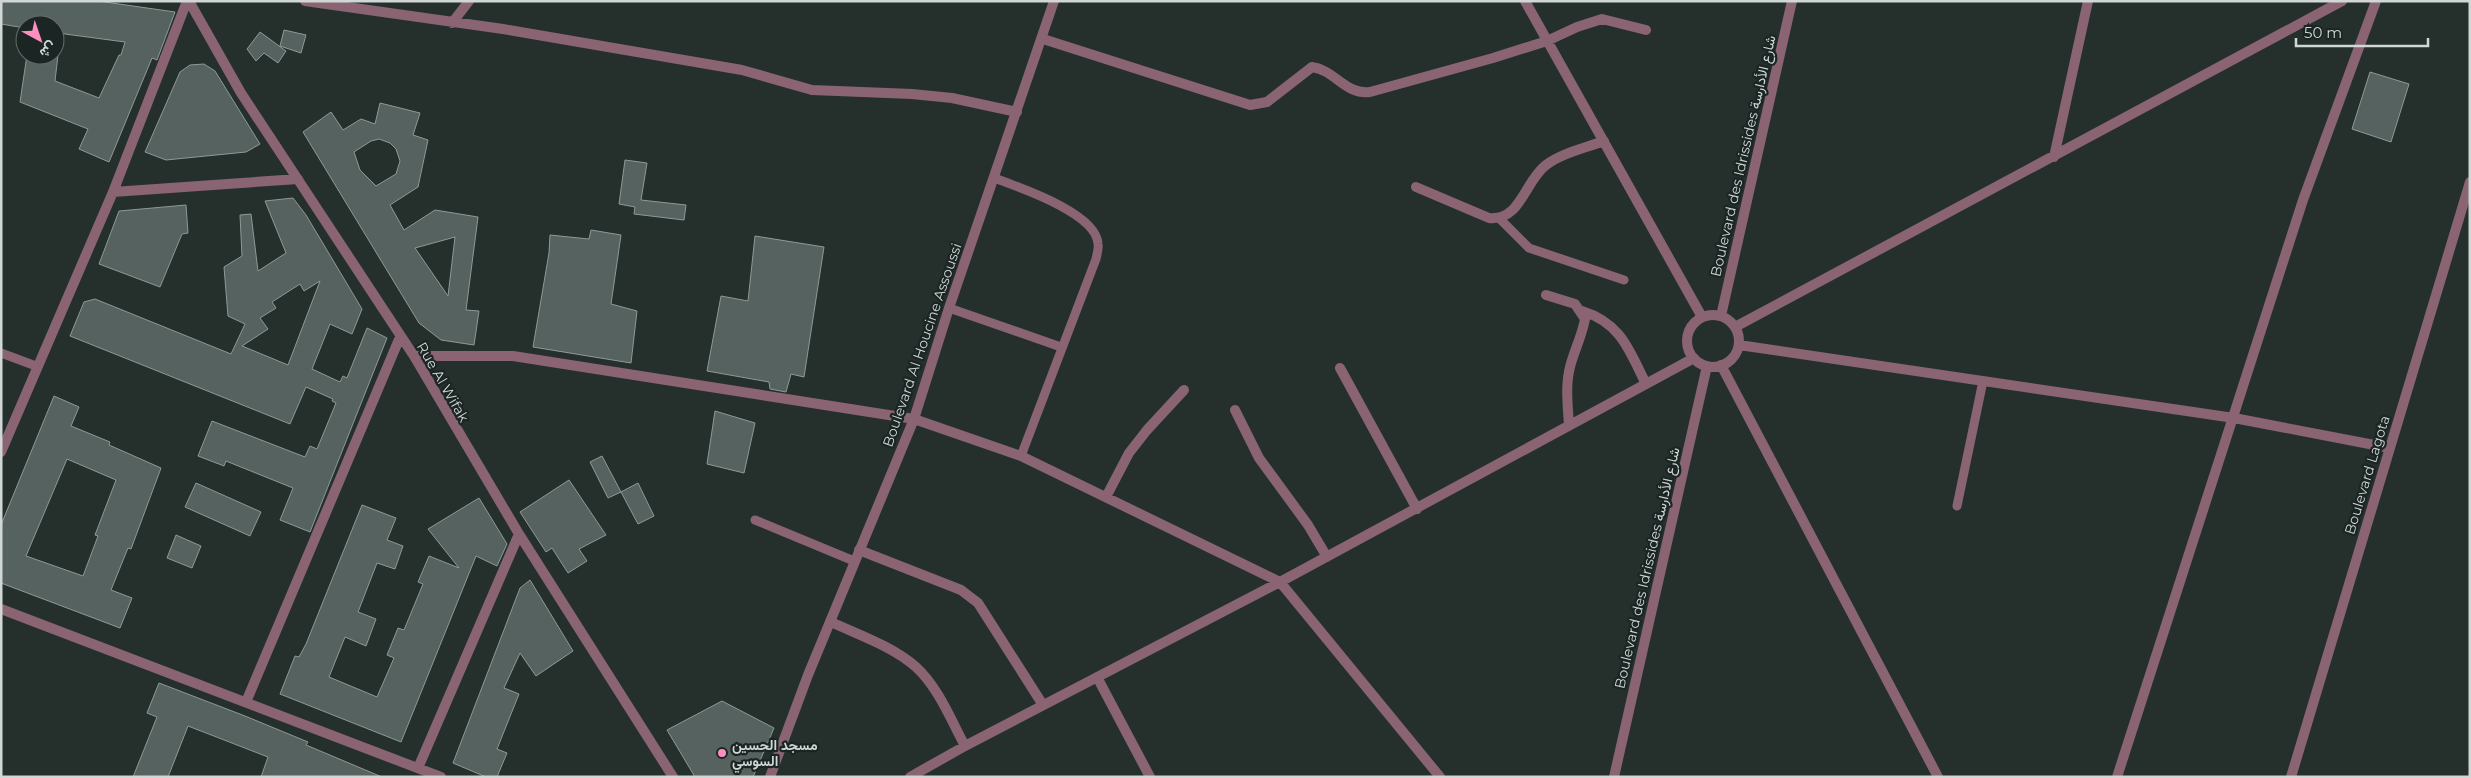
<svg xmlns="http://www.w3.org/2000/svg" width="2471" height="778" font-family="Montserrat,Vazirmatn,sans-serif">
	<rect width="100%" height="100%" fill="#25302d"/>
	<path fill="#56625f" stroke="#8d9a96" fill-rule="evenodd" d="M 1,1 L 98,1 L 175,12 L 157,60 L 152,58 L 109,162 L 79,149 L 88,129 L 20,102 L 27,55 L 58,55 L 55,81 L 99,98 L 119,55 L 121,55 L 125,42 L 65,34 L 55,31 L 55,25 L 25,25 L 25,28 L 1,24 Z
		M 284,30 L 306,35 L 301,53 L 280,46 Z
		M 260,32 L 286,51 L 278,63 L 264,53 L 256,61 L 247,49 Z
		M 204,64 L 215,71 L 260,144 L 246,152 L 166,160 L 145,152 L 180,72 L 190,65 Z
		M 2370,72 L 2409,84 L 2391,142 L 2352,129 Z
		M 380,103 L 420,113 L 413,135 L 428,140 L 418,187 L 390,205 L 404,230 L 435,210 L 478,217 L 466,310 L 479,311 L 474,345 L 441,340 L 419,323 L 303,132 L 331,112 L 343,130 L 361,119 L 375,124 ZM 379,139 L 390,143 L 396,149 L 400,161 L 396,174 L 376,186 L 360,170 L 354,152 L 371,141 ZM 455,237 L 448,296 L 415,248 Z
		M 625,160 L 647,163 L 641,200 L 686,205 L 684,220 L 634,214 L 635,207 L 619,204 Z
		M 293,198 L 306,215 L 362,309 L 352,334 L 330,324 L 312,369 L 340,382 L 343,376 L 347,378 L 367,328 L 387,338 L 310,532 L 280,520 L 293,488 L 226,461 L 224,466 L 198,456 L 212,421 L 305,457 L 310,446 L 317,449 L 336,403 L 332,401 L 333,399 L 306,387 L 290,424 L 70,336 L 84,302 L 95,299 L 231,354 L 245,324 L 228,316 L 224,267 L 242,256 L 240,215 L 251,214 L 258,271 L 286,253 L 265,201 ZM 320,281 L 288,365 L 242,346 L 268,329 L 260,318 L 276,308 L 272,302 L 300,284 L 304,291 Z
		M 186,205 L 188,233 L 182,234 L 160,287 L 99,264 L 119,211 Z
		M 591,230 L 621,235 L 611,304 L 637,311 L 631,363 L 533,347 L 549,253 L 550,235 L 589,239 Z
		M 755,236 L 824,247 L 804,377 L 791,374 L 786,392 L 770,389 L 769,382 L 707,371 L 721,296 L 748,301 Z
		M 54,396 L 79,407 L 71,426 L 110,442 L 109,445 L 161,468 L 131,549 L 128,548 L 111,590 L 132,598 L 120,628 L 1,583 L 1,525 ZM 67,459 L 116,480 L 95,535 L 98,536 L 83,576 L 26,556 Z
		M 715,411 L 755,423 L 744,473 L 707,464 Z
		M 602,456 L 621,492 L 608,498 L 590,462 Z
		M 569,480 L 606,535 L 579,549 L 587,561 L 568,573 L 552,548 L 546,552 L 520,512 Z
		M 196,483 L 261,512 L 250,536 L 185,507 Z
		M 638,483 L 654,516 L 638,524 L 621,492 Z
		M 479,498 L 507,544 L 497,566 L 476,556 L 401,742 L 280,694 L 295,656 L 299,657 L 306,644 L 362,505 L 396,518 L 387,540 L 403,546 L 395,569 L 377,563 L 358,612 L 376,619 L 366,646 L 345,637 L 329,677 L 377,697 L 394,658 L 387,655 L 398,628 L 404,630 L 423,584 L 418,582 L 429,556 L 459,568 L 428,529 Z
		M 176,535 L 201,546 L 192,568 L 167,558 Z
		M 530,580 L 573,651 L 536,676 L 520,653 L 504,688 L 519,694 L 497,749 L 507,753 L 497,777 L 486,777 L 453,763 L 520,588 Z
		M 159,683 L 245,716 L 308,742 L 306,745 L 382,777 L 261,777 L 268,757 L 188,726 L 168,777 L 133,777 L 157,717 L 147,713 Z
		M 722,701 L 774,728 L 753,777 L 695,777 L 667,730 Z"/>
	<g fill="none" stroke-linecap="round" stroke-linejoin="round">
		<path stroke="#8a6473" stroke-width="9" d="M 994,178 C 1018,187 1097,213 1098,244 C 1099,248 1097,254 1096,259 L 1021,456
			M 1500,219 L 1529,248 L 1624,280
			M 949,308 L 1061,347
			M 1,353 L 36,366
			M 1957,506 L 1983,381
			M 755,520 L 854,561"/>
		<path stroke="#8a6473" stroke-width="10" d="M 189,1 L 241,93 L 414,356 L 519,534 L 673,777
			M 305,1 L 503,29 L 742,70 L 812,90 L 912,94 L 952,98 L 1017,112
			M 1525,1 L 1702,317
			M 452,23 L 469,1
			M 1043,39 L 1250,105 L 1267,102 L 1312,67 C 1335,70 1345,95 1370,92 L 1493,58 L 1547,41 L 1577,27 L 1602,19 L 1646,30
			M 2054,157 L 2088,1
			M 1416,187 L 1489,218 C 1521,221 1524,182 1546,165 C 1562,153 1585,148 1604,141
			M 113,192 L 298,179
			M 1546,295 L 1575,304 L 1585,319 C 1582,336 1574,351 1570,367 C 1565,386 1568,407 1569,426
			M 1582,311 C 1621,323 1629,350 1646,384
			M1687 341a26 26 0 1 1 52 0a26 26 0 1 1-52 0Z
			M 1721,316 L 1792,1
			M 1735,327 L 2342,1
			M 1739,345 L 2234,418 L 2390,448
			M 414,356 L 513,356 L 914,419 L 1021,456 L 1280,582 L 1440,777
			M 1721,365 L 1938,777
			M 1340,368 L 1417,509
			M 1235,410 L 1259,458 L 1308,525 L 1327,557
			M 1,452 L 113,192 L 187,1
			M 1106,497 L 1129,453 L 1147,430 L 1184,390
			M 859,550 L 961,590 L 978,603 L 1043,705
			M 1,609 L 441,777
			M 831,622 C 859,635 892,646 916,667 C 938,687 951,720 965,746
			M 1097,677 L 1150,777
			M 246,702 L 400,337
			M 418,768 L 519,534
			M 910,777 L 965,746 L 1280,582 L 1694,358
			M 1614,777 L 1707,366
			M 2117,777 L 2303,200 L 2376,1
			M 2291,777 L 2470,182"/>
		<path stroke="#8a6473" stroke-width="10" d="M 770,777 L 808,675 L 914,419 L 949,308 L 1054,1"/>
	</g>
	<circle fill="#fe8ebd" stroke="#1b2624" stroke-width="2" cx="722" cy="753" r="5"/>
	<g text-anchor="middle" stroke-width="4.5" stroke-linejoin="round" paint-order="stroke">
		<g font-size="14" fill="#d0d7d5" stroke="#1b2624">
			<text transform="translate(1743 156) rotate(-77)" y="5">Boulevard des Idrissides شارع الأدارسة</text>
			<text transform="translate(922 345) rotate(-71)" y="5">Boulevard Al Houcine Assoussi</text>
			<text transform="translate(443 382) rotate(60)" y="5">Rue Al Wifak</text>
			<text transform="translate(2367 475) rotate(-73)" y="5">Boulevard Lagota</text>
			<text transform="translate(1647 568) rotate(-77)" y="5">Boulevard des Idrissides شارع الأدارسة</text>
		</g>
		<g font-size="14" font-weight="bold" fill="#d0d7d5" stroke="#1b2624" text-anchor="start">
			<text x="732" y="750">مسجد الحسين<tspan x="732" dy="16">السوسي</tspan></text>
		</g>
	</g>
	<rect width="2471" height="778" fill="none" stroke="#d0d7d5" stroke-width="5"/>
	<g transform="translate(40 40) rotate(140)"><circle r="24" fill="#1b2624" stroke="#636d6b"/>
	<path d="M0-4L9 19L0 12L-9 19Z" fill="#fe8ebd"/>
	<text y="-8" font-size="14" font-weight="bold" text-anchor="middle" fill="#d0d7d5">ش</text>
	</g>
	<path d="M2296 38v8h132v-8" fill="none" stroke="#d0d7d5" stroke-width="2.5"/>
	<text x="2304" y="38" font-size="15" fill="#d0d7d5" stroke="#1b2624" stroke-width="4" paint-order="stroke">50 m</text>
</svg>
